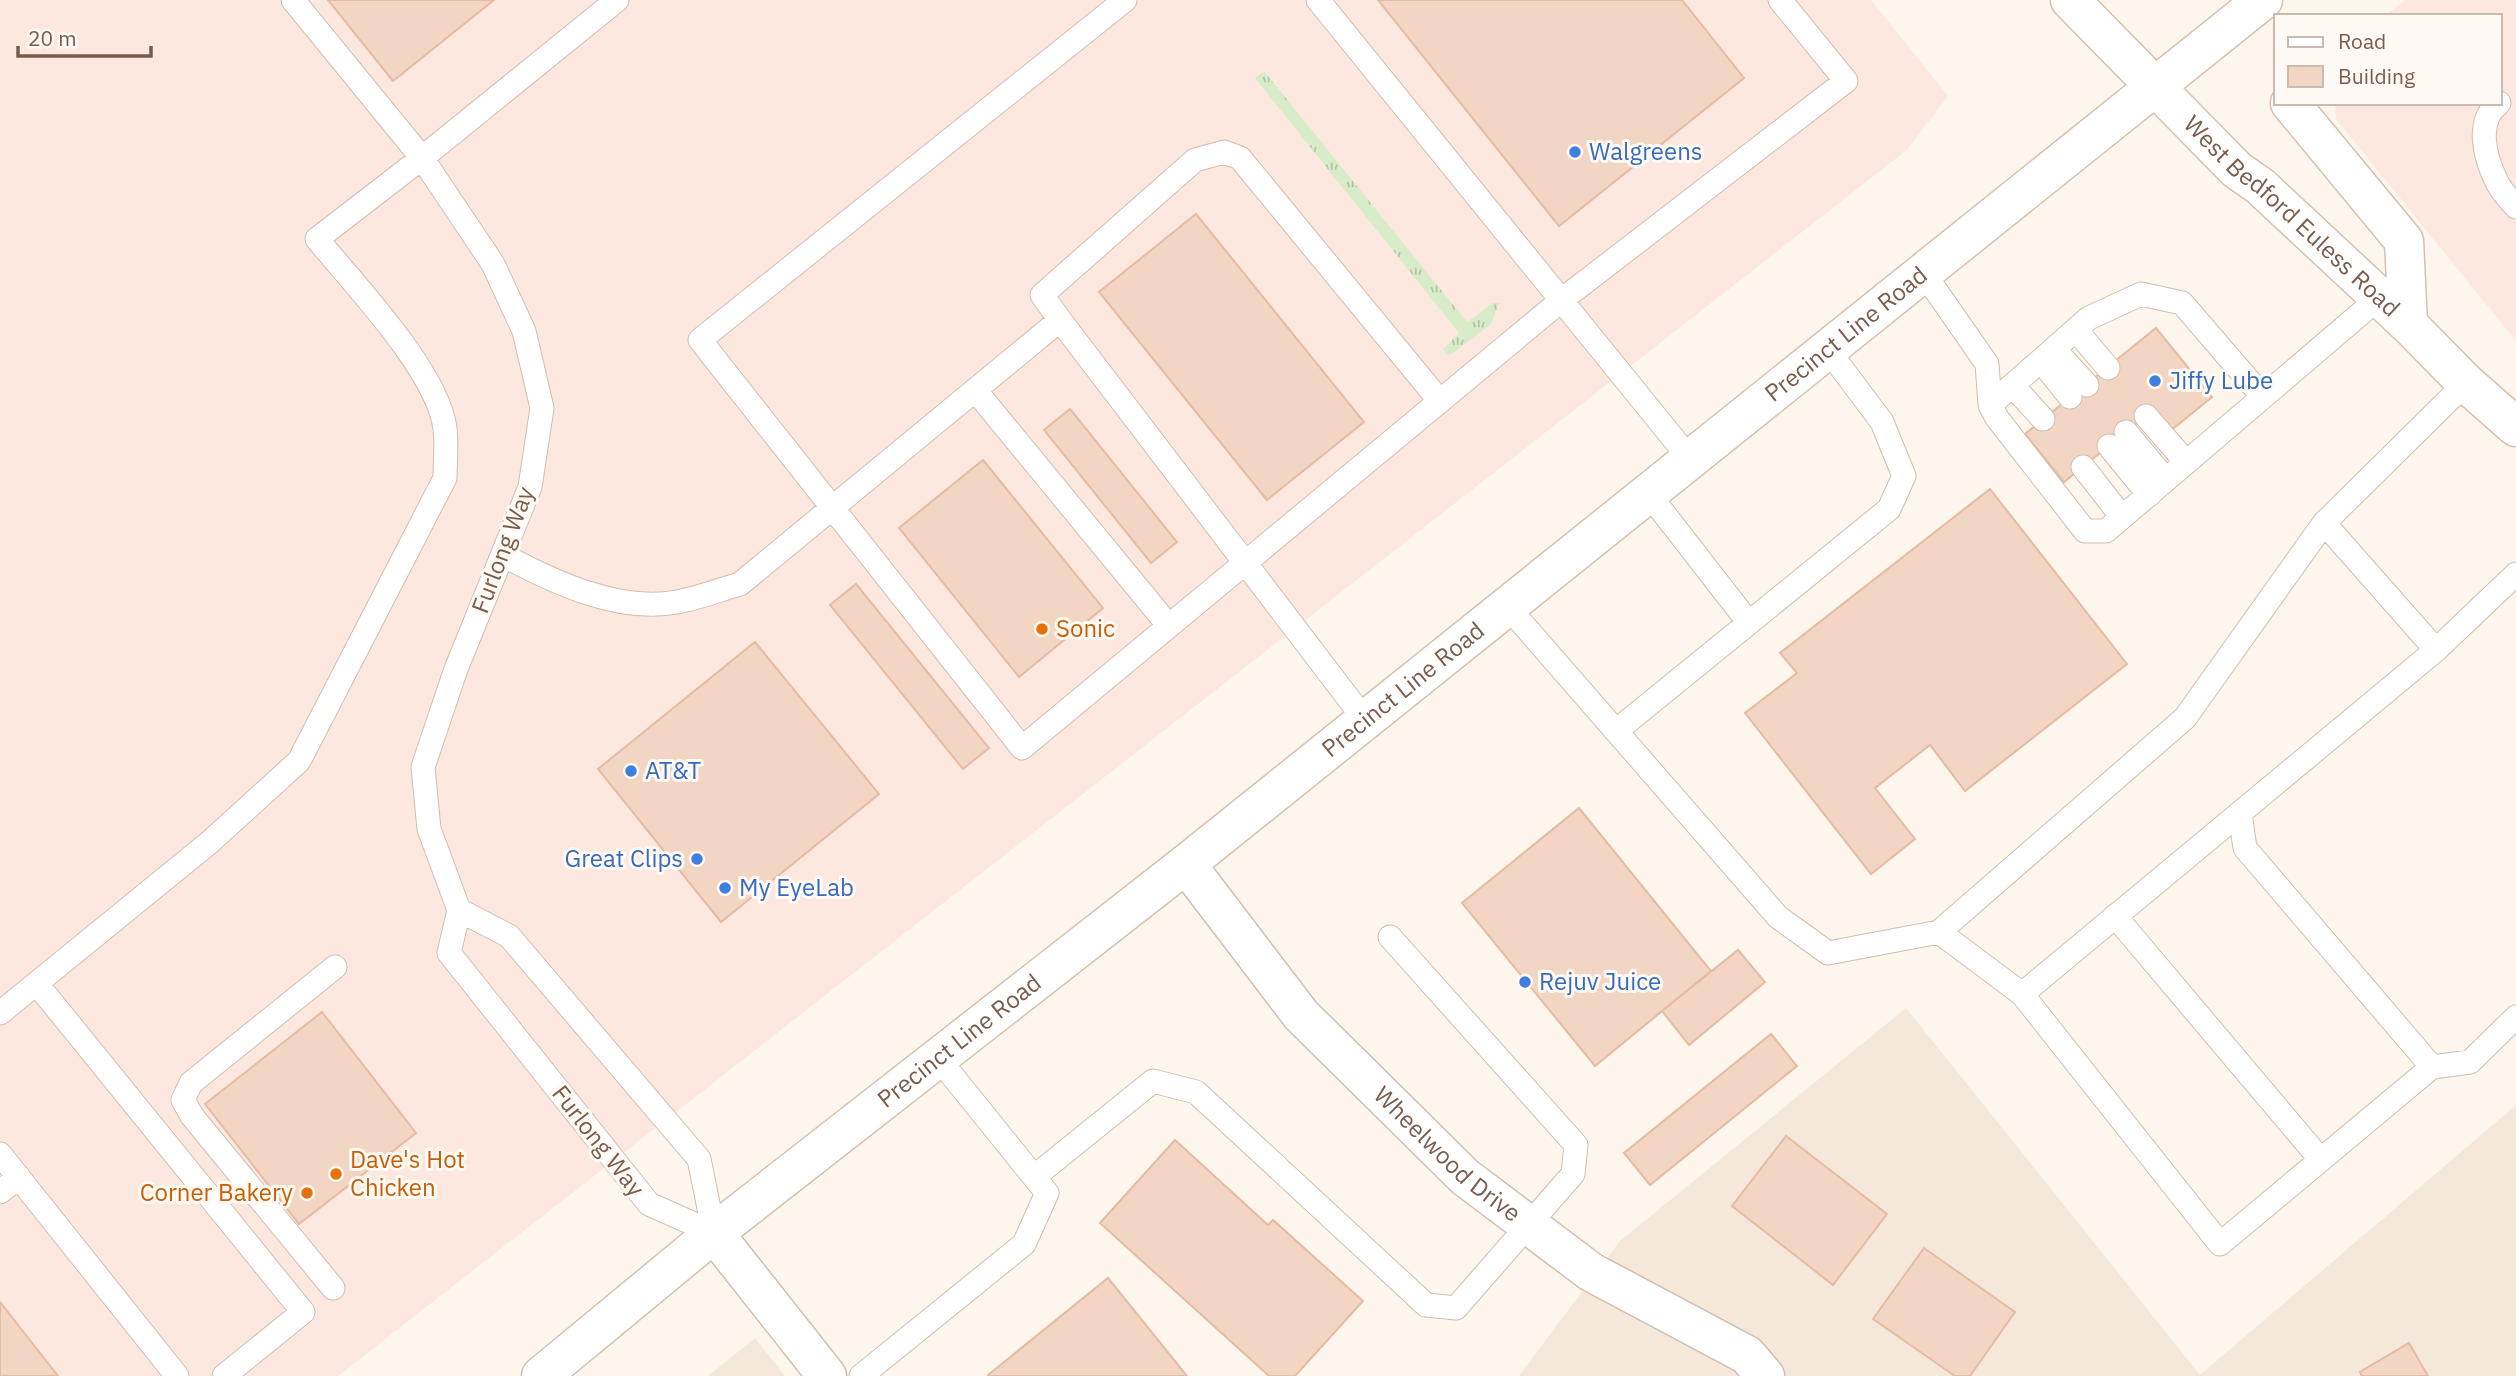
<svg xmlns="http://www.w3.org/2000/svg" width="2516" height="1376" font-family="'IBM Plex Sans',sans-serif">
	<defs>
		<pattern id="grass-tufts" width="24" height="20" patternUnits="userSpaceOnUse" patternTransform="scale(1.75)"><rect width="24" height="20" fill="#d8ecc9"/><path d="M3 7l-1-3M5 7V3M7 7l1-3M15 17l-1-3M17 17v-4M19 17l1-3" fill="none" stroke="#b4c2a5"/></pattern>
	</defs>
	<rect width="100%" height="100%" fill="#fdf6ec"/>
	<path fill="#f5e8da" d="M 1906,1008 L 2200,1375 L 2516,1105 L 2516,1376 L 1519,1376 L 1620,1241 Z
		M 755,1338 L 785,1376 L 708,1376 Z"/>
	<path fill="#fde8e0" d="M 0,0 L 1871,0 L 1948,96 L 1907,150 L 338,1376 L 0,1376 Z
		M 2405,0 L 2516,0 L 2516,341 L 2336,119 L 2335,103 L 2500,103 L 2500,16 L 2385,16 Z"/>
	<path fill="url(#grass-tufts)" d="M 1264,71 L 1467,322 L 1493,303 L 1499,303 L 1491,324 L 1452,354 L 1448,355 L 1443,349 L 1459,333 L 1255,78 Z"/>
	<path fill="#f3d5c3" stroke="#e6bba3" stroke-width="2" d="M 328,0 L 494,0 L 393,81 Z
		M 1378,0 L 1682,0 L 1744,78 L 1559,226 Z
		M 1196,214 L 1364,422 L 1267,500 L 1099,292 Z
		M 2156,328 L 2212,397 L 2169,432 L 2152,411 L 2064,482 L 2025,434 Z
		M 1070,409 L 1177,542 L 1151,563 L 1044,430 Z
		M 983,460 L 1103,608 L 1019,677 L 899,528 Z
		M 1990,489 L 2127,664 L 1965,791 L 1930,745 L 1875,788 L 1915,839 L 1871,874 L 1745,713 L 1797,673 L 1780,653 Z
		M 856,584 L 989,748 L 963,769 L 830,605 Z
		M 755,642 L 879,794 L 721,922 L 598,769 Z
		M 1579,808 L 1711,971 L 1595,1066 L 1462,903 Z
		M 1738,950 L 1765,982 L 1689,1045 L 1662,1011 Z
		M 322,1012 L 416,1133 L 299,1224 L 205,1104 Z
		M 1771,1034 L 1797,1066 L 1650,1185 L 1624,1153 Z
		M 1786,1136 L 1887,1214 L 1833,1285 L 1732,1206 Z
		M 1175,1140 L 1268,1225 L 1273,1220 L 1363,1301 L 1295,1376 L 1269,1376 L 1100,1223 Z
		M 1924,1248 L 2015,1312 L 1970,1376 L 1955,1376 L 1873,1319 Z
		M 1108,1278 L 1187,1376 L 989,1376 L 988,1375 Z
		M 0,1302 L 58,1376 L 0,1376 Z
		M 2409,1343 L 2428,1376 L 2362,1376 L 2360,1372 Z"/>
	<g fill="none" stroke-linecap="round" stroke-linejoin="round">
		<defs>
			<path id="lane" d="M 293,0 L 422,158 L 493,264 L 524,331 L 542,408 L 530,487 L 456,669 L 423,767 L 429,829 L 459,910 L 449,953 L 649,1204 L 714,1233
				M 1125,0 L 700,340 L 1022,748 L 1563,299 L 1846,81 L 1780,0
				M 1318,0 L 1690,459
				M 2499,103 C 2475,121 2485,157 2496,180 C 2500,190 2509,199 2516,207
				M 1923,272 L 1987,364 L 1990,405 L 1997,418 L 2085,531 L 2106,531 L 2380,297
				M 1060,320 L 1042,295 L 1195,160 L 1224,152 L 1240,158 L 1439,400
				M 2076,330 L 2108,368
				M 2054,349 L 2087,385
				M 2041,361 L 2070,397
				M 2013,386 L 2043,419
				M 975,390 L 1169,626
				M 1990,405 L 2089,318 L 2141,294 L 2182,303 L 2263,397
				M 2146,416 L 2186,462
				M 2126,432 L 2166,480
				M 2109,446 L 2149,495
				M 2083,467 L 2122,517
				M 1648,493 L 1749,623
				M 2324,523 L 2436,650
				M 503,555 C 553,582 619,613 677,602 C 698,598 719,590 740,584 L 1060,320 L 1365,720
				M 1507,606 L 1778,917 L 1828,953 L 1939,932 L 2185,718 L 2324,523 L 2466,383
				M 1616,731 L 1889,509 L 1904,476 L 1882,422 L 1828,350
				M 2240,813 L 2245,848 L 2432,1067 L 2470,1062 L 2516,1017
				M 459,910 L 509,936 L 699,1159 L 714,1233
				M 2115,916 L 2321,1160
				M 1939,932 L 2022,994 L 2436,650 L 2516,574
				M 37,984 L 303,1312 L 224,1376
				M 2022,994 L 2220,1244 L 2432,1067
				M 0,1013 L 210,842 L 299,761 L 445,478 C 445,462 447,445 445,429 C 439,373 354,284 317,239 L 422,158 L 617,0
				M 0,1154 L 177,1376
				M 1034,1177 L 1153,1081 L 1196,1092 L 1426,1305 L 1456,1308 L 1573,1174 L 1576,1145 L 1390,937
				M 0,1192 L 19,1177
				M 333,1288 L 192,1116 L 183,1100 L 191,1083 L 335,967
				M 861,1376 L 1024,1244 L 1047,1193 L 938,1058"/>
			<g id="street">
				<path id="s1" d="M 1186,864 L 1301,1015 L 1465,1177 L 1591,1272 L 1747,1355 L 1765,1376"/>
				<path d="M 714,1233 L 827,1376"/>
			</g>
			<g id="secondary">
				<path id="s2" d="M 2070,0 L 2237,170 L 2260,186 L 2408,324 L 2466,383 L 2516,427"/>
				<path d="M 2290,103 L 2404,241 L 2408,324"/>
				<path id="s3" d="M 541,1376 L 714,1233 L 1186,864 L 2263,0"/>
			</g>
		</defs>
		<use href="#lane" stroke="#d1beb0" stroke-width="25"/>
		<use href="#street" stroke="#d1beb0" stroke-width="41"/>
		<use href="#secondary" stroke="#d6c0b0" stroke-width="41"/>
		<use href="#lane" stroke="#fff" stroke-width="23"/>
		<use href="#street" stroke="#fff" stroke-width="38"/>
		<use href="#secondary" stroke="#fff" stroke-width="38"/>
	</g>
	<g fill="#3f7fe0" stroke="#fffaf3" stroke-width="2.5">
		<circle cx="1575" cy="152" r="7"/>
		<circle cx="2155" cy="381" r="7"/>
		<circle cx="631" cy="771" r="7"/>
		<circle cx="697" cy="859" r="7"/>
		<circle cx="725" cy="888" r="7"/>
		<circle cx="1525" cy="982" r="7"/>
	</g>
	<g fill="#e8710a" stroke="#fffaf3" stroke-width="2.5">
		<circle cx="1042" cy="629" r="7"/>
		<circle cx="336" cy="1174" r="7"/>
		<circle cx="307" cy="1193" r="7"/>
	</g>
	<g text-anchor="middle" stroke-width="6" stroke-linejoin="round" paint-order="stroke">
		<g font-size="24" fill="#366cbe" stroke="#fffaf3" text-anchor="start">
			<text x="1589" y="160">Walgreens</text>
			<text x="2169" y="389">Jiffy Lube</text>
			<text x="645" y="779">AT&amp;T</text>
			<text x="683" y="867" text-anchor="end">Great Clips</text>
			<text x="739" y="896">My EyeLab</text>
			<text x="1539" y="990">Rejuv Juice</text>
		</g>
		<g font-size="24" fill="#7a5c4d" stroke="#fffaf3">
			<text dy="8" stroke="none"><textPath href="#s2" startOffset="310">West Bedford Euless Road</textPath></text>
			<text dy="8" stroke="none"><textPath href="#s3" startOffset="1670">Precinct Line Road</textPath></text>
			<text transform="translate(503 550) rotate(-69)" y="8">Furlong Way</text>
			<text dy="8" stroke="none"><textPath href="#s3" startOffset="1102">Precinct Line Road</textPath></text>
			<text dy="8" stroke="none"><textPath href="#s3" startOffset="536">Precinct Line Road</textPath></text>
			<text transform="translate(598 1141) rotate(52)" y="8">Furlong Way</text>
			<text dy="8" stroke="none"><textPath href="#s1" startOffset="392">Wheelwood Drive</textPath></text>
		</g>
		<g font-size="24" fill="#c56008" stroke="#fffaf3" text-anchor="start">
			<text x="1056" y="637">Sonic</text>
			<text x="350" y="1168">Dave's Hot<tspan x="350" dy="28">Chicken</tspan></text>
			<text x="293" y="1201" text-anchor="end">Corner Bakery</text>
		</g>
	</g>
	<rect x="2274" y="14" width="228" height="91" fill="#fffaf3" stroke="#cabbb1" stroke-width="2"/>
	<rect x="2288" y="37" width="35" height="10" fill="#ffffff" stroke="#cabbb1" stroke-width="2"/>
	<text x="2338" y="49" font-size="21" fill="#7a5c4d">Road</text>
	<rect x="2288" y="66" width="35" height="21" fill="#f3d5c3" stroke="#cabbb1" stroke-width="2"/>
	<text x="2338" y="84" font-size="21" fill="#7a5c4d">Building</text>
	<path d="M18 46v10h133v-10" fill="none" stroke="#7a5c4d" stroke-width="3.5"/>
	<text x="28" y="46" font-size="21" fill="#7a5c4d" stroke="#fffaf3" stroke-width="5" paint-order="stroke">20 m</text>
</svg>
